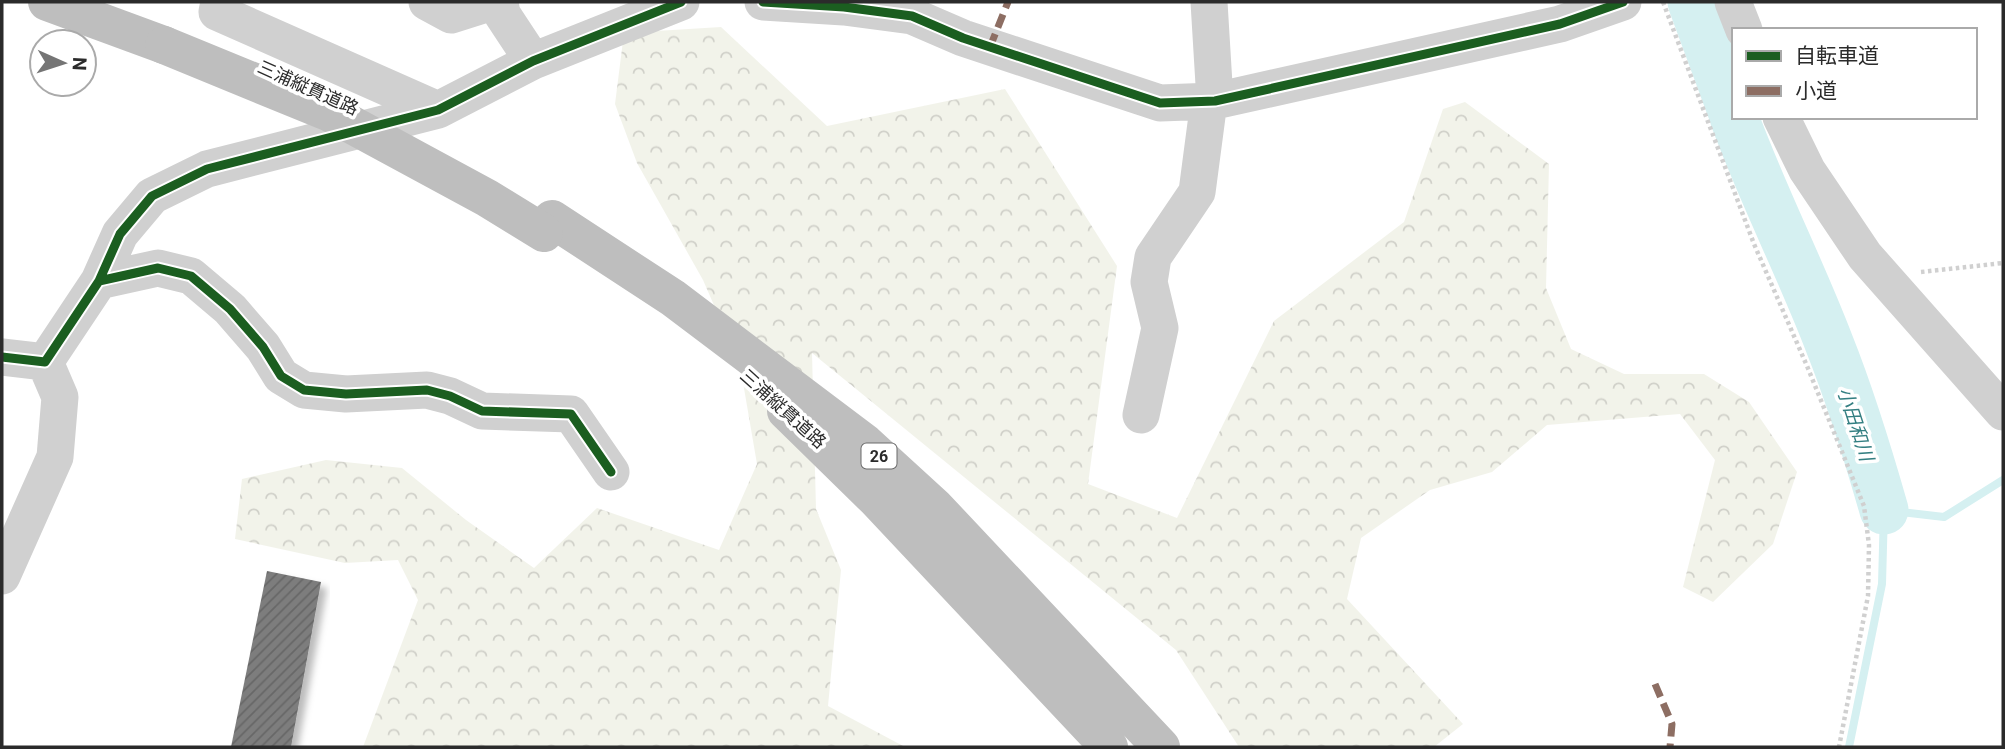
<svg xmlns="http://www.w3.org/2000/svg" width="2005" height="749" font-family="Roboto,'Noto Sans JP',sans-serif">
	<defs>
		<pattern id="forest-crowns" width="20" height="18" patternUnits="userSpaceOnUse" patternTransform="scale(1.75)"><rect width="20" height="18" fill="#f2f3ea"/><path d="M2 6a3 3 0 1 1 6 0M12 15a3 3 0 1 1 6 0" fill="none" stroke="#d0d0c9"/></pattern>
		<pattern id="building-hatch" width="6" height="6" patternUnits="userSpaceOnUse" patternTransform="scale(1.75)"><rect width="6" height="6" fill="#7d7d7d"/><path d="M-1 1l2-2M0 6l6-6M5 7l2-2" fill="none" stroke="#676767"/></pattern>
		<filter id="shadow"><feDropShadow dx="6" dy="6" stdDeviation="3.5" flood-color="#0004"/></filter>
	</defs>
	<rect width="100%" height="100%" fill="#fff"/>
	<path fill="url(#forest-crowns)" d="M 721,27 L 827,126 L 1005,89 L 1117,266 L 1088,484 L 1177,518 L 1274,321 L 1404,222 L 1443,109 L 1465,102 L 1549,164 L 1546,288 L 1571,349 L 1624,374 L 1704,374 L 1749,402 L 1797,472 L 1773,544 L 1713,602 L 1683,587 L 1715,460 L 1680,414 L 1547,425 L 1492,472 L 1430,490 L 1361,538 L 1347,599 L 1463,724 L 1434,747 L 1239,747 L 1176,650 L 812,353 L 816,509 L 841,570 L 828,706 L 905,747 L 363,747 L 418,600 L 398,560 L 345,563 L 235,539 L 242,479 L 326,460 L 402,468 L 466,520 L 534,568 L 597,508 L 719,550 L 757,464 L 740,365 L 703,280 L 637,163 L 615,104 L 624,33 Z"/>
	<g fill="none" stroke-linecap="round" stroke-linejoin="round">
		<path stroke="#d5f0f1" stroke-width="8" d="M 1849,747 L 1882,584 L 1884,510 L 1944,517 L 2003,480"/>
		<path stroke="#d5f0f1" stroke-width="49" d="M 1692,2 L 1734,116
			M 1734,117 C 1762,194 1800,267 1829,343 C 1851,398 1868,454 1884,510"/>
	</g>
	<path fill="url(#building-hatch)" filter="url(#shadow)" d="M 267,571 L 321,582 L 291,747 L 231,747 Z"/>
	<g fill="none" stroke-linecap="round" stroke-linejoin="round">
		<path stroke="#d0d0d0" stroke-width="4.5" stroke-dasharray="3.5 3.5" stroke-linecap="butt" d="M 1663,2 L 1754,244 L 1807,366 L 1864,506 L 1869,545 L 1868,596 L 1839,747
			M 1921,272 L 2003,263"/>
		<path stroke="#d0d0d0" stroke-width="37" d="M 219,2 L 217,12 L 438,110
			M 427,2 L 451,15 L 492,2
			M 500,2 L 502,14 L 533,61
			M 763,2 L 844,7 L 912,16 L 963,38 L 1160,103 L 1215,101 L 1560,24 L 1623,2
			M 1209,2 L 1215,101
			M 1733,2 L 1744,30
			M 1781,117 L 1807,170 L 1865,256 L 2003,412
			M 99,281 L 158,268 L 191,276 L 230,309 L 263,347 L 281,376 L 304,390 L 346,394 L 427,390 L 450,396 L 482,411 L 571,414 L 611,472
			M 2,357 L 45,362 L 99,281 L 120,234 L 152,196 L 207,169 L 438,110 L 533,61 L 681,2
			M 1141,415 L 1160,328 L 1149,282 L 1153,257 L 1197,192 L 1209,101
			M 2,576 L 55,457 L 60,397 L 45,362"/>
		<path stroke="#bebebe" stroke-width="38" d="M 47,2 L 164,45
			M 552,219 L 673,298 L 865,443 L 935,507 L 1161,747
			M 786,411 L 877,500 L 1109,747"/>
		<path stroke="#bebebe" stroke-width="38" d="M 164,45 L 330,113 L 487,198 L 544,233"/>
		<path stroke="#8d6e63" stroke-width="7" stroke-dasharray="14 7" stroke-linecap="butt" d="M 990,47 L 1008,2
			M 1655,684 L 1672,724 L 1670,747"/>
		<defs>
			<path id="cycleway" d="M 763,2 L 844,7 L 912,16 L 963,38 L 1160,103 L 1215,101 L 1560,24 L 1623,2
				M 99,281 L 158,268 L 191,276 L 230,309 L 263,347 L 281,376 L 304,390 L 346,394 L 427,390 L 450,396 L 482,411 L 571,414 L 611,472
				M 2,357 L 45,362 L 99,281 L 120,234 L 152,196 L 207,169 L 438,110 L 533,61 L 681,2"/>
		</defs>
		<use href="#cycleway" stroke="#fff" stroke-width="13"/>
		<use href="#cycleway" stroke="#1b5e20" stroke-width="9"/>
	</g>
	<g text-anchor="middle" stroke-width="7" stroke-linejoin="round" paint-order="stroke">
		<rect fill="#fff" stroke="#6b6b6b" stroke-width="2" x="861.5" y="443.5" width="35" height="25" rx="5"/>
		<g font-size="16" font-weight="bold" fill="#2b2b2b">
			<text x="879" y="462">26</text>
		</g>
		<g font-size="18" fill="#2b2b2b" stroke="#fff">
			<text transform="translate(308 88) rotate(24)" y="6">三浦縦貫道路</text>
			<text transform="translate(783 409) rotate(42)" y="6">三浦縦貫道路</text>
		</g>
		<g font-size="19" font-style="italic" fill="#347f82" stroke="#fff">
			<text transform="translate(1856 424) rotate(72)" y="7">小田和川</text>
		</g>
	</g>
	<rect width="2005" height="749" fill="none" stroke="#2b2b2b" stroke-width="7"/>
	<rect x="1732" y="28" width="245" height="91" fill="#ffffff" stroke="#aaaaaa" stroke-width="2"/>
	<rect x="1746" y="51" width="35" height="10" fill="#1b5e20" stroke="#aaaaaa" stroke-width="2"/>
	<text x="1795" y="63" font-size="21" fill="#2b2b2b">自転車道</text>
	<rect x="1746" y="86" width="35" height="10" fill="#8d6e63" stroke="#aaaaaa" stroke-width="2"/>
	<text x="1795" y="98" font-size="21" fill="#2b2b2b">小道</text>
	<g transform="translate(63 63) rotate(93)"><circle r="33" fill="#ffffff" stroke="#aaaaaa" stroke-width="2"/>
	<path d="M0-5L12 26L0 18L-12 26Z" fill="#757575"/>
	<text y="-10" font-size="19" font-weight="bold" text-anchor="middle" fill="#2b2b2b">N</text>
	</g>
</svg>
